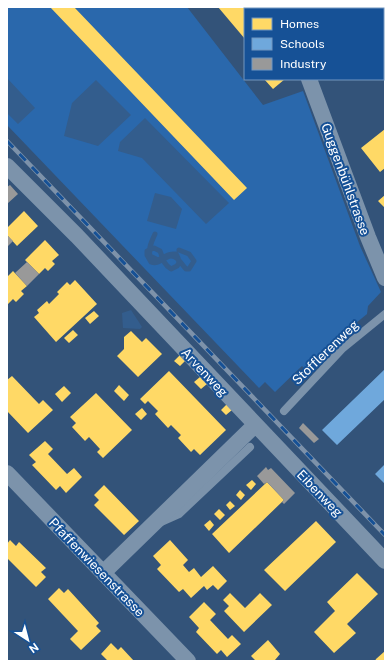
<svg xmlns="http://www.w3.org/2000/svg" width="392" height="668" font-family="'Public Sans',sans-serif">
	<rect width="100%" height="100%" fill="#335379"/>
	<path fill="#2a68ac" d="M 7,7 L 187,7 L 263,105 L 303,91 L 360,246 L 381,292 L 368,306 L 367,314 L 335,340 L 306,370 L 302,366 L 275,392 L 265,382 L 259,388 L 7,125 Z"/>
	<path fill="#335d8d" d="M 7,78 L 35,108 L 18,124 L 7,113 Z
		M 96,80 L 131,115 L 98,146 L 64,136 L 72,103 Z
		M 145,118 L 229,203 L 206,224 L 142,158 L 118,151 L 120,142 Z
		M 155,193 L 171,197 L 182,209 L 176,229 L 147,221 Z
		M 131,310 C 133,313 141,325 142,327 L 140,329 L 123,328 L 122,313 Z"/>
	<path fill="#ffd966" d="M 50,7 L 74,7 L 247,188 L 234,200 Z
		M 218,7 L 252,7 L 254,9 L 245,9 L 245,39 Z
		M 380,7 L 385,7 L 385,33 L 383,34 L 383,9 L 377,9 Z
		M 264,79 L 285,79 L 273,89 Z
		M 385,129 L 385,168 L 380,172 L 361,148 Z
		M 385,195 L 385,208 L 378,201 Z
		M 24,211 L 38,226 L 17,246 L 7,235 L 7,228 Z
		M 45,240 L 59,255 L 52,261 L 55,264 L 48,271 L 45,268 L 39,274 L 25,260 Z
		M 13,271 L 27,286 L 21,291 L 24,294 L 16,302 L 13,299 L 7,305 L 7,277 Z
		M 75,280 L 97,304 L 56,342 L 34,317 L 39,313 L 37,310 L 47,301 L 49,304 L 59,294 L 57,292 L 67,282 L 70,285 Z
		M 94,311 L 99,316 L 90,324 L 85,318 Z
		M 73,330 L 78,335 L 69,343 L 64,338 Z
		M 131,331 L 142,342 L 146,338 L 162,354 L 138,377 L 117,356 L 124,349 L 124,337 Z
		M 180,355 L 185,361 L 180,366 L 174,361 Z
		M 169,371 L 226,430 L 200,455 L 194,449 L 191,452 L 178,438 L 181,435 L 171,425 L 168,428 L 155,414 L 158,411 L 148,401 L 145,404 L 140,399 Z
		M 12,376 L 39,404 L 43,400 L 53,410 L 28,433 L 7,411 L 7,380 Z
		M 200,377 L 207,384 L 201,389 L 194,382 Z
		M 119,385 L 129,395 L 124,401 L 114,391 Z
		M 64,386 L 71,393 L 62,402 L 55,394 Z
		M 96,393 L 132,430 L 103,458 L 97,452 L 100,449 L 89,437 L 85,441 L 72,427 L 76,423 L 70,417 Z
		M 227,404 L 232,410 L 226,415 L 221,410 Z
		M 142,408 L 147,414 L 141,420 L 135,414 Z
		M 45,441 L 53,449 L 48,454 L 67,474 L 74,468 L 82,477 L 66,493 L 60,486 L 56,490 L 32,465 L 36,462 L 29,455 Z
		M 252,480 L 256,484 L 251,490 L 246,485 Z
		M 267,482 L 284,500 L 229,553 L 212,534 Z
		M 104,485 L 139,521 L 124,535 L 94,505 L 99,500 L 94,495 Z
		M 240,490 L 245,495 L 241,500 L 236,495 Z
		M 230,501 L 235,506 L 230,510 L 226,505 Z
		M 219,509 L 225,515 L 220,520 L 214,514 Z
		M 210,520 L 214,525 L 209,531 L 204,525 Z
		M 316,521 L 336,542 L 285,591 L 264,570 Z
		M 10,540 L 16,546 L 19,542 L 46,568 L 41,572 L 46,577 L 36,587 L 7,558 L 7,544 Z
		M 170,540 L 188,560 L 183,565 L 189,572 L 194,568 L 201,577 L 213,566 L 227,581 L 218,590 L 213,585 L 207,590 L 204,586 L 191,598 L 183,589 L 179,592 L 157,569 L 161,565 L 153,556 Z
		M 357,573 L 378,594 L 347,624 L 356,633 L 334,653 L 314,632 L 335,611 L 327,602 Z
		M 59,588 L 64,593 L 68,589 L 99,623 L 96,626 L 101,631 L 81,650 L 70,639 L 78,631 L 48,599 Z
		M 230,593 L 245,608 L 260,593 L 272,605 L 244,632 L 224,611 L 229,606 L 223,600 Z
		M 204,602 L 216,614 L 210,620 L 228,639 L 232,635 L 241,644 L 227,657 L 221,650 L 217,654 L 196,632 L 199,628 L 189,617 Z
		M 268,640 L 280,654 L 275,660 L 276,661 L 256,661 L 251,656 Z
		M 111,643 L 118,650 L 121,647 L 134,661 L 108,661 L 101,654 Z
		M 385,651 L 385,661 L 375,661 L 376,659 Z"/>
	<path fill="#6fa8dc" d="M 385,369 L 385,399 L 337,445 L 322,430 Z
		M 385,464 L 385,484 L 375,474 Z"/>
	<path fill="#999" d="M 10,185 L 18,194 L 7,204 L 7,187 Z
		M 7,235 L 13,241 L 7,247 Z
		M 27,262 L 39,274 L 27,286 L 15,273 Z
		M 303,423 L 319,439 L 314,443 L 299,428 Z
		M 266,467 L 268,470 L 271,468 L 295,493 L 284,504 L 282,502 L 284,500 L 267,482 L 264,484 L 257,476 Z"/>
	<g fill="none" stroke-linecap="round" stroke-linejoin="round">
		<path stroke="#335d8d" stroke-width="5" d="M 155,234 C 152,241 148,248 150,256 L 158,260 C 164,257 168,253 176,254 C 178,257 179,259 179,263 L 177,266 L 171,269 C 163,264 163,258 160,251 L 154,248 L 147,251 L 147,255 L 151,262 C 161,266 166,252 175,257 C 179,259 182,265 186,269 L 189,269 L 194,261 L 189,254 L 179,250"/>
		<path stroke="#7c93ab" stroke-width="8" d="M 284,411 L 342,349 L 385,314
			M 161,522 L 179,514 L 250,447"/>
		<path stroke="#7c93ab" stroke-width="16" d="M 282,7 L 283,9
			M 309,79 L 368,237 L 385,278
			M 7,166 L 77,236 L 385,561
			M 7,473 L 188,661
			M 103,573 L 255,425"/>
		<defs>
			<path id="rail" d="M 7,141 L 385,535"/>
		</defs>
		<use href="#rail" stroke="#7d92aa" stroke-width="4.5"/>
		<use href="#rail" stroke="#165196" stroke-width="3" stroke-dasharray="9" stroke-linecap="butt"/>
	</g>
	<g text-anchor="middle" stroke-width="4" stroke-linejoin="round" paint-order="stroke">
		<g font-size="13" fill="#fff" stroke="#165196">
			<text transform="translate(346 179) rotate(70)" y="5">Guggenbühlstrasse</text>
			<text transform="translate(325 352) rotate(-44)" y="5">Stofflerenweg</text>
			<text transform="translate(205 372) rotate(47)" y="5">Arvenweg</text>
			<text transform="translate(320 493) rotate(46)" y="5">Eibenweg</text>
			<text transform="translate(97 567) rotate(46)" y="5">Pfaffenwiesenstrasse</text>
		</g>
	</g>
	<rect width="392" height="668" fill="none" stroke="#ffffff" stroke-width="16"/>
	<rect x="244" y="8" width="140" height="72" fill="#165196" stroke="#7397c0"/>
	<rect x="252" y="18" width="20" height="12" fill="#ffd966" stroke="#7397c0"/>
	<text x="280" y="28" font-size="12" fill="#ffffff">Homes</text>
	<rect x="252" y="38" width="20" height="12" fill="#6fa8dc" stroke="#7397c0"/>
	<text x="280" y="48" font-size="12" fill="#ffffff">Schools</text>
	<rect x="252" y="58" width="20" height="12" fill="#999999" stroke="#7397c0"/>
	<text x="280" y="68" font-size="12" fill="#ffffff">Industry</text>
	<g transform="translate(28 640) rotate(144)" stroke="#165196" stroke-width="3" paint-order="stroke">
	<path d="M0-3L7 15L0 10L-7 15Z" fill="#ffffff"/>
	<text y="-6" font-size="11" font-weight="bold" text-anchor="middle" fill="#ffffff">N</text>
	</g>
</svg>
